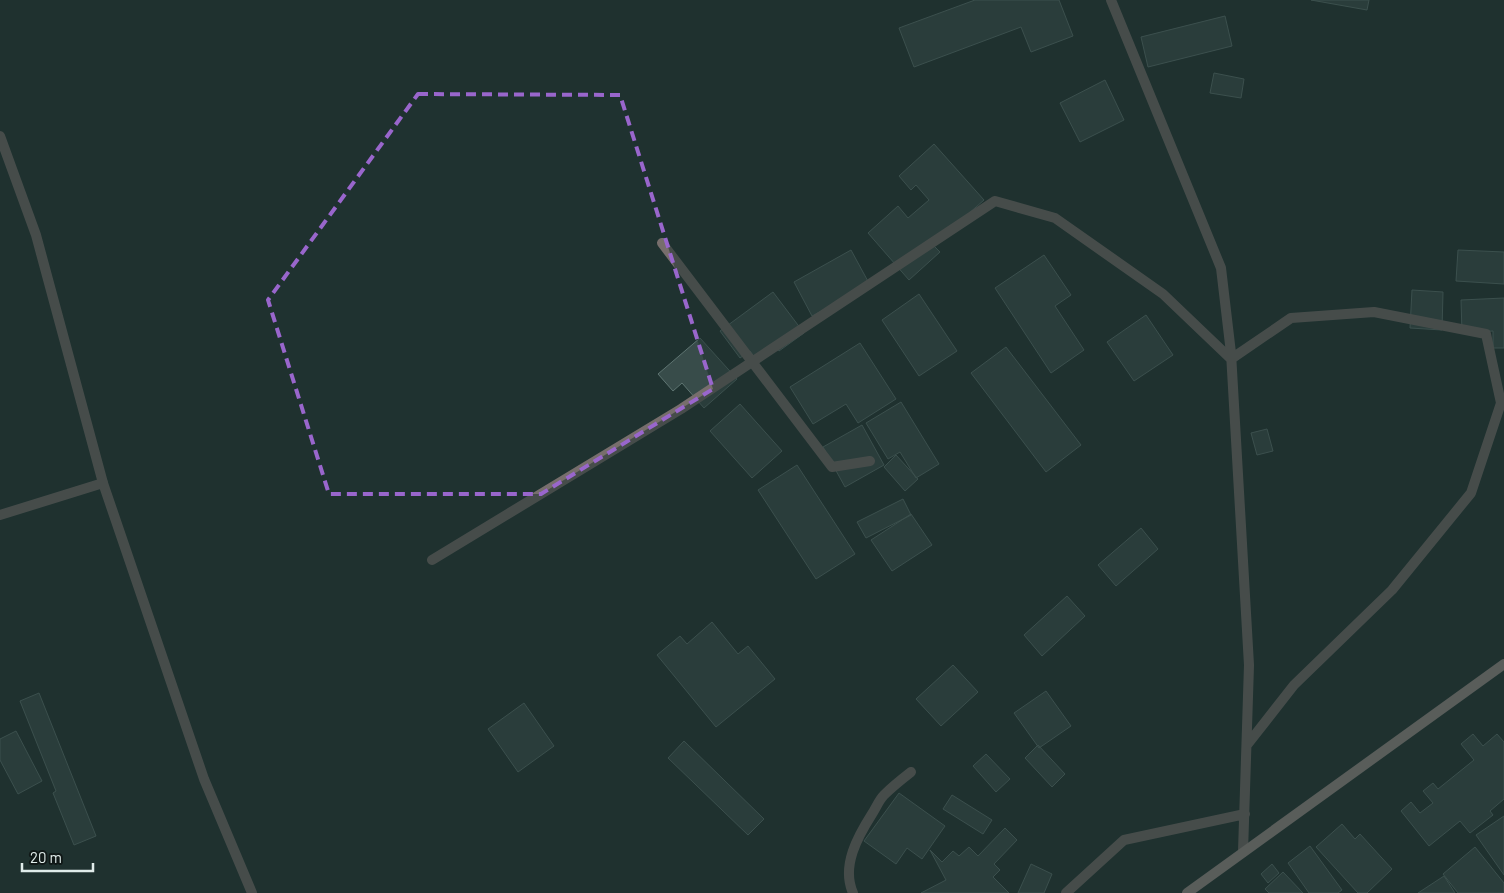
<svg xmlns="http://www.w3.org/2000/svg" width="1504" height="893" font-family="Barlow,sans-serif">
	<rect width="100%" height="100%" fill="#1f3230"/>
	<path fill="#384c4a" stroke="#5e7471" d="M 975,0 L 1059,0 L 1073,36 L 1031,52 L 1021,27 L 914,67 L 899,28 Z
		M 1311,0 L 1369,0 L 1367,10 Z
		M 1225,16 L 1232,46 L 1148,67 L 1141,37 Z
		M 1214,73 L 1244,79 L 1241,98 L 1210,93 Z
		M 1105,80 L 1124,120 L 1080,142 L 1060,103 Z
		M 934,144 L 984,200 L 933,245 L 940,252 L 909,280 L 868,233 L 898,206 L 908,218 L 929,200 L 916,185 L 911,190 L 899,176 Z
		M 851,250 L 870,285 L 812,316 L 794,282 Z
		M 1458,250 L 1504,252 L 1504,284 L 1456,281 Z
		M 1044,255 L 1071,295 L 1055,306 L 1084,350 L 1051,373 L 995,288 Z
		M 1412,290 L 1443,292 L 1442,330 L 1410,328 Z
		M 773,292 L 804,333 L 779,351 L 777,347 L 758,362 L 750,351 L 740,358 L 720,331 Z
		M 919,294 L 957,351 L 919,376 L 882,320 Z
		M 1504,298 L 1504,348 L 1493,348 L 1493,331 L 1462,333 L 1461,300 Z
		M 1146,315 L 1173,355 L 1134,381 L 1107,342 Z
		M 700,338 L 737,379 L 704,408 L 682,383 L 673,391 L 658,374 Z
		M 860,343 L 896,399 L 858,423 L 846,404 L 813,424 L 790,387 Z
		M 1006,347 L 1081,445 L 1046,472 L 971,373 Z
		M 901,402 L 939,464 L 916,478 L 900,452 L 888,459 L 866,423 Z
		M 740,404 L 782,451 L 752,478 L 710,431 Z
		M 862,425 L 884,465 L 845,487 L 823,447 Z
		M 1267,429 L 1273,451 L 1257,455 L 1251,433 Z
		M 896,455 L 918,479 L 905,491 L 884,467 Z
		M 797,465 L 855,554 L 816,579 L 758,490 Z
		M 903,499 L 911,515 L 866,538 L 857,522 Z
		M 911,514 L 932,545 L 892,571 L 871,540 Z
		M 1141,528 L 1158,549 L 1116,586 L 1098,565 Z
		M 1067,596 L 1085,616 L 1042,656 L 1024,635 Z
		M 712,622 L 738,654 L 748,646 L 775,679 L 716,727 L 657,655 L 680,636 L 687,644 Z
		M 953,665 L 978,692 L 941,726 L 916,699 Z
		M 1046,691 L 1071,726 L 1039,748 L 1014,713 Z
		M 39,693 L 96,836 L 74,845 L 53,793 L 56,791 L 20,701 Z
		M 524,703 L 554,746 L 518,772 L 488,729 Z
		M 16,731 L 42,781 L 18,794 L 0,760 L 0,739 Z
		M 1473,734 L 1483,746 L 1497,734 L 1504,742 L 1504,799 L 1490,811 L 1493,815 L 1470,833 L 1460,821 L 1429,846 L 1401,811 L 1411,802 L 1420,813 L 1433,803 L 1423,791 L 1433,783 L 1438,789 L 1474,760 L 1461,744 Z
		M 684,741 L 764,819 L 748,835 L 668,758 Z
		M 1038,745 L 1065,774 L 1052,787 L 1025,758 Z
		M 986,754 L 1010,779 L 996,792 L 973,766 Z
		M 899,793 L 945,826 L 922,859 L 907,848 L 896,864 L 864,841 Z
		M 952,795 L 992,820 L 983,834 L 943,809 Z
		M 1504,816 L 1504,875 L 1476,835 Z
		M 1342,824 L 1355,839 L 1360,834 L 1392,869 L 1367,893 L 1358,893 L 1316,847 Z
		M 1005,828 L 1017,840 L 994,864 L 1000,870 L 993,877 L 1009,893 L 921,893 L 946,880 L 930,850 L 942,862 L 953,851 L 959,856 L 969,847 L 978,856 Z
		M 1310,846 L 1342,890 L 1338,893 L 1309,893 L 1288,863 Z
		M 1475,847 L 1504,883 L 1504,893 L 1458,893 L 1443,874 Z
		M 1031,864 L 1052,874 L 1044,893 L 1018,893 Z
		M 1272,864 L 1279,873 L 1268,883 L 1261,874 Z
		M 1283,872 L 1303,893 L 1269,893 L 1265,889 Z
		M 1444,876 L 1455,893 L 1418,893 Z"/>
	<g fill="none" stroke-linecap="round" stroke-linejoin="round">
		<path stroke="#776e6c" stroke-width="10" d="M 0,136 L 36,235 L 103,483 L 204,779 L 252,893"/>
		<path stroke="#776e6c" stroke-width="10" d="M 1111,0 L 1221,268 L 1231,353 L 1249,665 L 1243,852
			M 662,243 L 832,467 L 870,461
			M 0,515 L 103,483
			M 432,560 L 681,409 L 995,201 L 1055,218 L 1163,294 L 1231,359 L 1291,318 L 1374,312 L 1486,334 L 1501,403 L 1471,493 L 1392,590 L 1294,685 L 1247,745
			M 853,893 C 841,866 858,836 872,814 C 876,808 879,800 884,795 C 893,786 902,779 911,772
			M 1066,893 L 1124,840 L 1245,814"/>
		<path stroke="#a0928f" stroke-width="10" d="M 1187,893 L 1504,664"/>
	</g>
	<path d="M0 0H1504V893H0ZM 418,94 L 620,95 L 713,389 L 541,494 L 329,494 L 268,300 Z" fill="#1f3230" fill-opacity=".55" fill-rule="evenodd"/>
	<path fill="none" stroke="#96c" stroke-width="4" stroke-dasharray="10 6" stroke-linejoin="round" d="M 418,94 L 620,95 L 713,389 L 541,494 L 329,494 L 268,300 Z"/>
	<path d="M22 863v8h71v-8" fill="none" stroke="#e0ecea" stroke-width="2.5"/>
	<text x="30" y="863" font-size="15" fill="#e0ecea" stroke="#101817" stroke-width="4" paint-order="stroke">20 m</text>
</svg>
